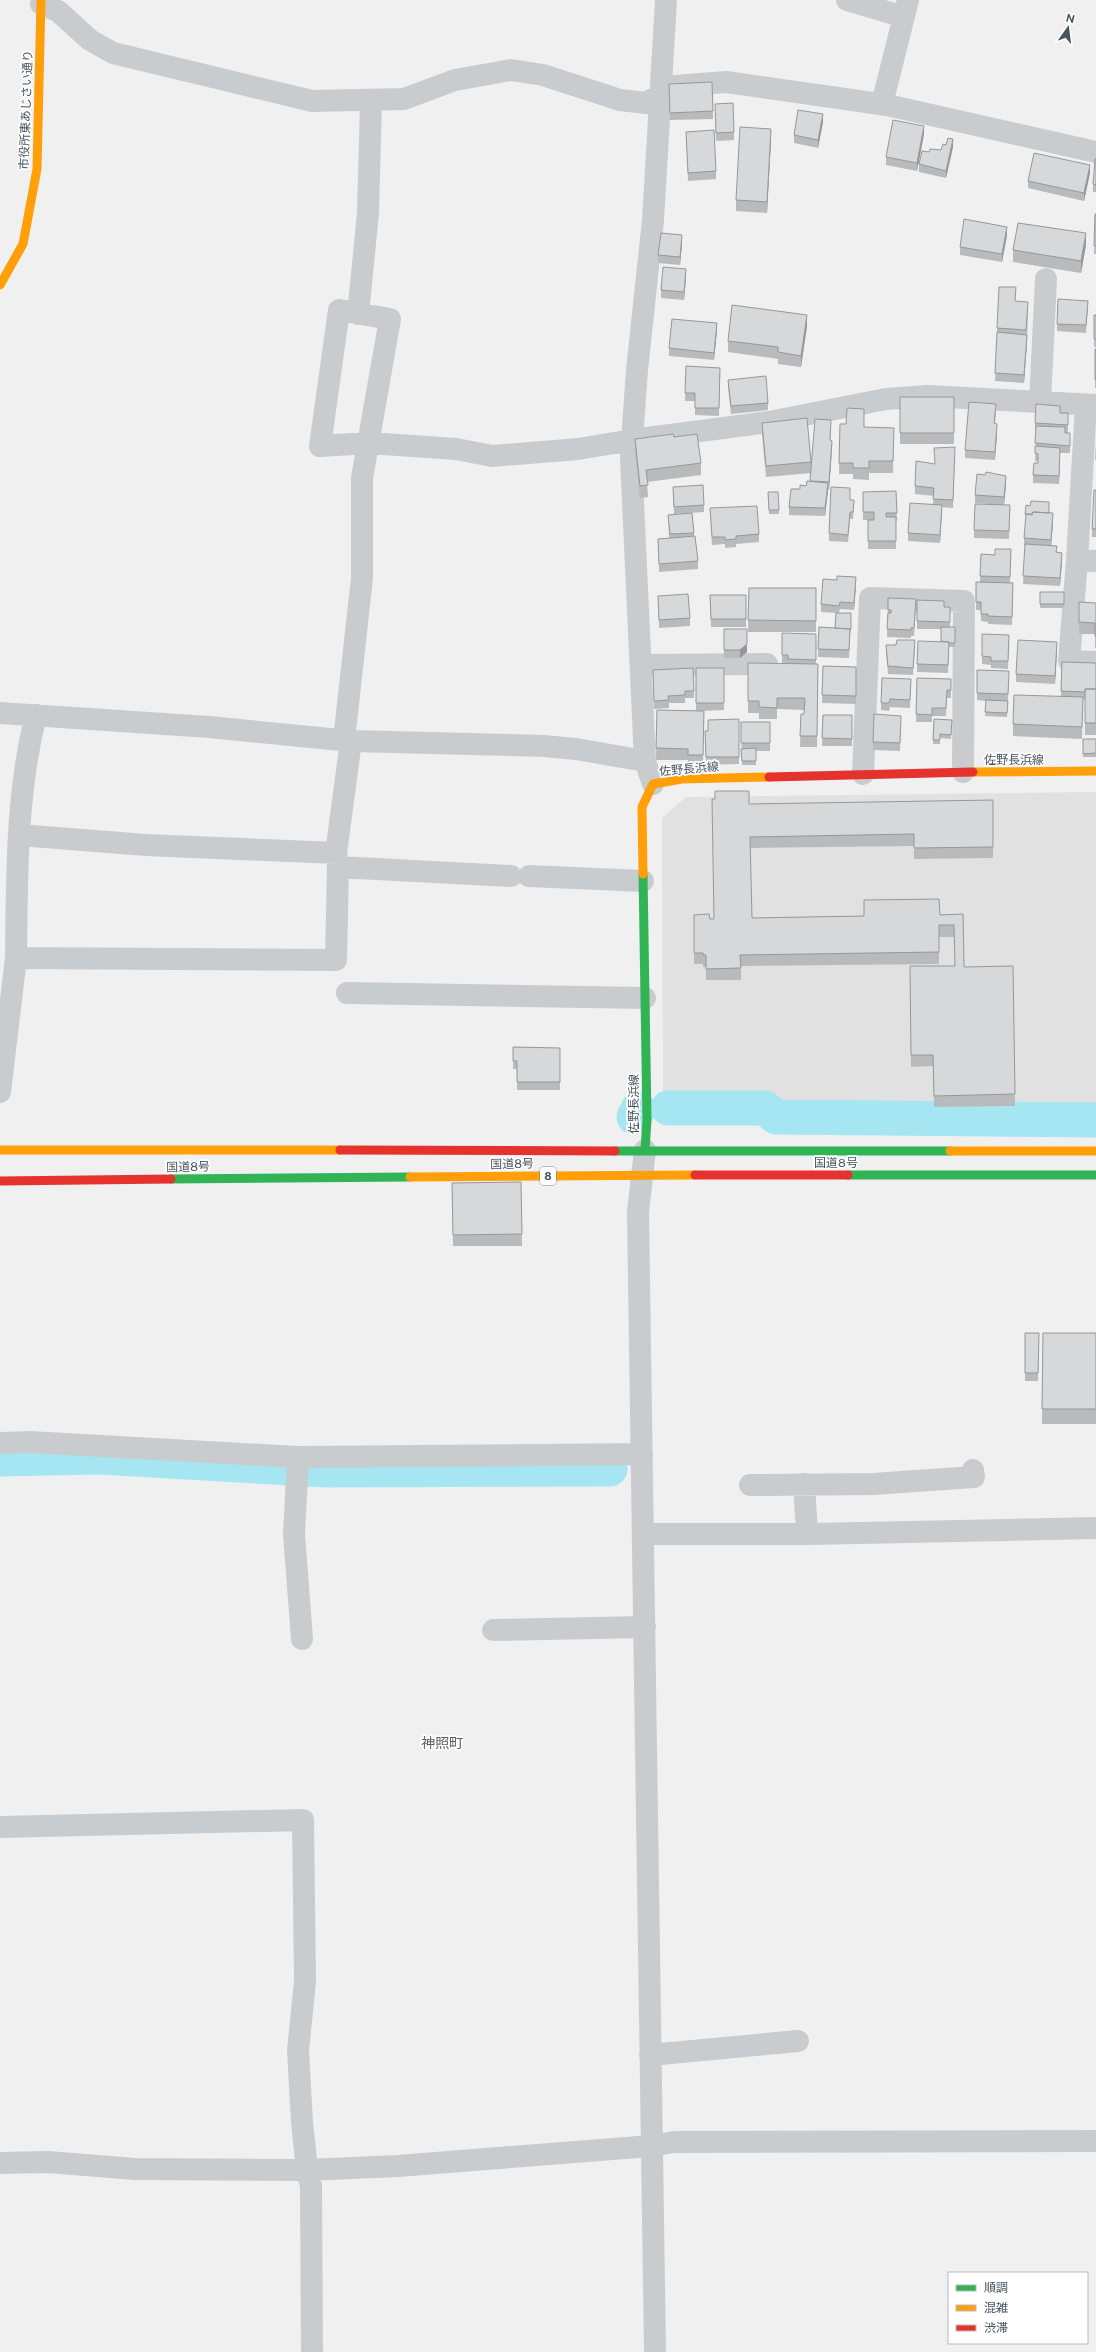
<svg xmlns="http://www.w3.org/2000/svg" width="1096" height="2352" font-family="'Public Sans','Noto Sans JP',sans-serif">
	<rect width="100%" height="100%" fill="#f1f0f0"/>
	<path fill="#e2e1e2" d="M 1096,792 L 1096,1115 L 965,1114 L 964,1124 L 790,1122 L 788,1112 L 776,1112 L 765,1102 L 663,1104 L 662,818 L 686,797 Z"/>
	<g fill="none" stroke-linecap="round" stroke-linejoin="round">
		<path stroke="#a5e6f2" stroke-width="35" d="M 668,1108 L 765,1108 L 776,1117 L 1096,1120
			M 634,1117 L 638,1109
			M 0,1459 L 100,1457 L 326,1470 L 610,1469"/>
		<path stroke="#c9cccf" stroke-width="22" d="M 666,0 L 653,220 L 637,370 L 632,440 L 769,422 L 886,399 L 928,396 L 1096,405
			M 847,0 L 904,17
			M 41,4 L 58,11 L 90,40 L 113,53 L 312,101 L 404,99 L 455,80 L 511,70 L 543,75 L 620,100 L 646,103 L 675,86 L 726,82 L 887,105 L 1096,152
			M 882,104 L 908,0
			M 358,314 L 368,213 L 371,101
			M 1040,402 L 1046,279
			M 1086,405 L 1077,560 L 1069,661 L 1096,662
			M 1077,560 L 1096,561
			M 642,665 L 767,664
			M 0,713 L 209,727 L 351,741 L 544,746 L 576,749 L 645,761
			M 36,715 C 16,794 17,876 16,958 L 336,960 L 338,867 L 336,853 L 351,741
			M 344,740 L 362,578 L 362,478 L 390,319 L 339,310 L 320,446 L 369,443 L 456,449 L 492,456 L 578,449 L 632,440 L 631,459 L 645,761 L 653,784
			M 863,774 L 870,598 L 964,601 L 963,772
			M 19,835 L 146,845 L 336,853
			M 338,867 L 511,876
			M 529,876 L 643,881
			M 347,993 L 645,998
			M 0,1092 L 16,958
			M 645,1150 L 638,1212 L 655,2352
			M 0,1443 L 30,1442 L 298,1457
			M 804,1484 L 807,1533
			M 750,1485 L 873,1484 L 974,1477 L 973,1470
			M 643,1534 L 811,1534 L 1096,1528
			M 493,1630 L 645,1627
			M 302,1639 L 294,1534 L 298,1457 L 642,1454
			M 0,1827 L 303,1820 L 305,1981 L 298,2051 L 302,2122 L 307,2170 L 311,2186 L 312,2352
			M 650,2055 L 798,2041
			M 0,2163 L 48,2162 L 135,2169 L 307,2170 L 398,2166 L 651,2146 L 674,2142 L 1096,2141"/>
		<path stroke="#30b455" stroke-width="9" d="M 643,874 L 647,1120 L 645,1150
			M 615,1151 L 950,1151
			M 848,1175 L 1096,1175
			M 171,1179 L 410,1177"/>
		<path stroke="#ff9f0a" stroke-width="9" d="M 0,285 L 23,244 L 37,169 L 41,0
			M 973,772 L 1096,771
			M 643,874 L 642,807 L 653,784 L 682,779 L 769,777
			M 0,1150 L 340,1150
			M 950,1151 L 1096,1151
			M 410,1177 L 695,1175"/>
		<path stroke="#e5322d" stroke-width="9" d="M 769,777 L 973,772
			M 340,1150 L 615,1151
			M 695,1175 L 848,1175
			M 0,1181 L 171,1179"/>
	</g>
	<path fill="#b9babb" d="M 669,92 L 713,111 L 713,119 L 670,120 Z
		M 715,112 L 734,132 L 734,140 L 716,141 Z
		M 823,122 L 818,148 L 794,143 L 794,135 Z
		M 686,132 L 716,171 L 716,179 L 688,181 Z
		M 924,134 L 917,171 L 886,165 L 886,157 Z
		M 771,140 L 767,213 L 736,211 L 736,200 Z
		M 953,147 L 946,178 L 919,172 L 919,164 L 929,152 Z
		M 1096,159 L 1096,192 L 1093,192 L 1093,184 Z
		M 1090,173 L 1084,201 L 1028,188 L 1028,181 Z
		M 1095,214 L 1096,214 L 1096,254 L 1094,254 Z
		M 1007,235 L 1002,262 L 960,255 L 960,247 Z
		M 682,243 L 680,265 L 658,263 L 658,255 Z
		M 1086,245 L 1081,273 L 1013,262 L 1013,250 Z
		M 686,277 L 684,300 L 661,298 L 661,290 Z
		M 1016,301 L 1028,310 L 1027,342 L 1024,383 L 995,381 L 997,336 L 997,328 Z
		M 1088,308 L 1086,333 L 1057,331 L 1057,324 Z
		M 1094,315 L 1096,315 L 1096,347 L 1094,347 Z
		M 807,326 L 801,367 L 778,364 L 778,359 L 728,352 L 728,341 Z
		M 717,330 L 714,360 L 669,356 L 669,348 Z
		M 1095,349 L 1096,349 L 1096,388 L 1095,388 Z
		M 686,366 L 720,368 L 719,416 L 695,415 L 695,401 L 685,401 Z
		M 728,380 L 768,403 L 768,410 L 731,414 L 728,387 Z
		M 900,397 L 954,397 L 954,444 L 900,444 Z
		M 996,412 L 995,424 L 997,432 L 995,460 L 965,458 L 965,450 Z
		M 1060,413 L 1068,421 L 1068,433 L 1070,441 L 1070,453 L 1060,453 L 1059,484 L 1033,483 L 1033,475 L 1038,461 L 1035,461 L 1036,431 L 1035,431 L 1035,423 Z
		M 762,423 L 811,462 L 811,467 L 831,428 L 830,440 L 832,448 L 829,490 L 828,490 L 825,516 L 789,515 L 789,507 L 800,489 L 806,486 L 810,481 L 811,473 L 766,477 L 762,434 Z
		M 840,424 L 864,427 L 894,428 L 893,473 L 869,473 L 869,480 L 853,479 L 853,474 L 839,474 Z
		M 674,437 L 701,463 L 701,475 L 647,482 L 648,497 L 640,498 L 635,450 L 635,439 Z
		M 1096,442 L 1096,460 L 1095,459 Z
		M 955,455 L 953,508 L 942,507 L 940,543 L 908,541 L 908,533 L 933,504 L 934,496 L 915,494 L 915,486 L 935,464 Z
		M 1006,484 L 1004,505 L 1010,505 L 1009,539 L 974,538 L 974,530 L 1002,505 L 975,503 L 975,495 Z
		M 673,487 L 704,505 L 704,512 L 674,514 Z
		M 1096,490 L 1096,537 L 1092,537 L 1092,529 Z
		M 896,491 L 897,521 L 896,521 L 896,549 L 868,549 L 868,520 L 863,520 L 863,492 Z
		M 768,492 L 778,492 L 779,514 L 769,514 Z
		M 850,500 L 854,508 L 853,519 L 850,519 L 848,542 L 829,541 L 829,533 Z
		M 710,508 L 759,534 L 759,542 L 736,544 L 736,547 L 725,548 L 725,544 L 712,545 Z
		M 1049,513 L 1053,521 L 1051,545 L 1057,552 L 1062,560 L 1060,586 L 1023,584 L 1025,546 L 1024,546 L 1024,538 L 1026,518 L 1025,514 Z
		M 668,515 L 694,533 L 694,536 L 698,561 L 698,569 L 659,572 L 658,539 L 669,538 Z
		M 1011,549 L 1010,583 L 1013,583 L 1012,625 L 988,624 L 988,622 L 981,621 L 981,610 L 976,610 L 976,602 L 980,582 L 981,554 L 995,555 Z
		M 856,585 L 854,610 L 840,609 L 839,613 L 851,613 L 851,633 L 850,633 L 849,658 L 818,657 L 819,627 L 835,628 L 836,613 L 821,612 L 821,604 Z
		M 749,588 L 816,588 L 816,632 L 748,632 Z
		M 1040,592 L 1064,592 L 1064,608 L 1040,608 Z
		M 710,595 L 746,595 L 746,627 L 711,627 Z
		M 658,596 L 690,618 L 690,626 L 659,628 Z
		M 888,598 L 916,607 L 914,636 L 911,636 L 911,638 L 887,637 Z
		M 917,600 L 944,607 L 950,607 L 950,627 L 955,627 L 955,647 L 949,647 L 948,673 L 917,672 L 917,664 L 941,641 L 941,629 L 917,629 Z
		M 1079,602 L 1096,603 L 1096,648 L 1095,648 L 1095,634 L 1079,634 Z
		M 724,629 L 747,652 L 740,658 L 724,658 Z
		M 782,633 L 816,634 L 816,664 L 818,664 L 817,747 L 800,747 L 801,714 L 804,714 L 804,710 L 777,709 L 777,719 L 759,719 L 759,713 L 748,713 L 748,701 L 788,663 L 782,663 Z
		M 982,634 L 1009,635 L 1008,669 L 991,668 L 991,665 L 982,664 Z
		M 886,645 L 915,648 L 913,675 L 888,674 L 886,653 Z
		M 1057,650 L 1055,684 L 1016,682 L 1016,674 Z
		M 1062,662 L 1096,663 L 1096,735 L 1085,735 L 1085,699 L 1083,699 L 1082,739 L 1013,736 L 1013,724 L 1061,697 Z
		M 823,666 L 856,667 L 856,704 L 822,703 Z
		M 696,668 L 724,668 L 724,710 L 700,711 L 704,711 L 703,766 L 688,766 L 688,760 L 656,760 L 657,710 L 696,711 Z
		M 977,670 L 1009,679 L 1007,717 L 985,716 L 986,701 L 977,700 Z
		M 653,677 L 694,691 L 694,698 L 685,698 L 685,703 L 669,703 L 669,708 L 654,709 Z
		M 917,678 L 951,679 L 951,698 L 947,698 L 946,716 L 932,716 L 932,722 L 916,722 Z
		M 911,679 L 910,708 L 890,707 L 889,711 L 881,710 L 881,703 Z
		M 823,715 L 852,715 L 852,746 L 822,746 Z
		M 739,719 L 739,764 L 706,765 L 705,731 L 708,731 Z
		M 934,719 L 952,720 L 951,739 L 940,738 L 940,744 L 933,744 Z
		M 741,722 L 770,722 L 770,751 L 756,751 L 756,765 L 742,765 Z
		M 901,723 L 900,751 L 873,750 L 873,742 Z
		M 1083,739 L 1096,739 L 1096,757 L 1083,757 Z
		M 993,800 L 993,858 L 914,859 L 914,846 L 750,848 L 752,918 L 963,914 L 964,967 L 1013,966 L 1015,1106 L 934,1107 L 933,1066 L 911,1067 L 910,966 L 955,966 L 954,937 L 939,937 L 939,964 L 741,966 L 741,980 L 706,980 L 706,967 L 703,967 L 703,964 L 694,964 L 694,915 L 710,919 L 714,919 L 749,804 Z
		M 513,1047 L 560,1048 L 560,1090 L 517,1090 L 517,1069 L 513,1069 Z
		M 521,1182 L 522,1246 L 453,1246 L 452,1183 Z
		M 1025,1333 L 1039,1333 L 1038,1381 L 1025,1381 Z
		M 1043,1333 L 1096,1333 L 1096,1424 L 1042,1424 Z"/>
	<path fill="#969798" d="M 823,114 L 823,122 L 818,148 L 818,140 Z
		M 924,126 L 924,134 L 917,171 L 917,163 Z
		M 771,129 L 771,140 L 767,213 L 767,202 Z
		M 953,139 L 953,147 L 946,178 L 946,171 Z
		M 1090,165 L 1090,173 L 1084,201 L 1084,193 Z
		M 1007,227 L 1007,235 L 1002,262 L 1002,254 Z
		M 1086,233 L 1086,245 L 1081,273 L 1081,261 Z
		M 682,235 L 682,243 L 680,265 L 680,257 Z
		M 686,269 L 686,277 L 684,300 L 684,292 Z
		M 807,315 L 807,326 L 801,367 L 801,356 Z
		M 717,323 L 717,330 L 714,360 L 714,353 Z
		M 1027,335 L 1027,342 L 1024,383 L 1024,375 Z
		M 997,424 L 997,432 L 995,460 L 995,452 Z
		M 832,441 L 832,448 L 829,490 L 829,482 Z
		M 1060,448 L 1060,456 L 1059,484 L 1059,476 Z
		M 1006,476 L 1006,484 L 1004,505 L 1004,497 Z
		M 828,483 L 828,491 L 825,516 L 825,508 Z
		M 942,505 L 942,513 L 940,543 L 940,535 Z
		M 1053,513 L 1053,521 L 1051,548 L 1051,540 Z
		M 1062,553 L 1062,560 L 1060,586 L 1060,578 Z
		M 856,577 L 856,585 L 854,610 L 854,603 Z
		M 747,629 L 747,652 L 740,658 L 740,650 Z
		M 1057,642 L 1057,650 L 1055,684 L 1055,676 Z"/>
	<path fill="#d7d8d9" stroke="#969798" d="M 712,82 L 713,111 L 670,113 L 669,84 Z
		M 733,103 L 734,132 L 716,133 L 715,104 Z
		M 798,110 L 823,114 L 818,140 L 794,135 Z
		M 893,120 L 924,126 L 917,163 L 886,157 Z
		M 740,127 L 771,129 L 767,202 L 736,200 Z
		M 714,130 L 716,171 L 688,173 L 686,132 Z
		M 948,138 L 953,139 L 946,171 L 919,164 L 922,151 L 929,152 L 930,149 L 941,150 L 943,144 L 946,145 Z
		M 1034,153 L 1090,165 L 1084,193 L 1028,181 Z
		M 1095,159 L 1096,159 L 1096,185 L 1093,184 Z
		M 1095,214 L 1096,214 L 1096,246 L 1094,246 Z
		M 964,219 L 1007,227 L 1002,254 L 960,247 Z
		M 1018,223 L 1086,233 L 1081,261 L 1013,250 Z
		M 661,233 L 682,235 L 680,257 L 658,255 Z
		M 663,267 L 686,269 L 684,292 L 661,290 Z
		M 999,287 L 1016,287 L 1015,301 L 1028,302 L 1026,330 L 997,328 Z
		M 1058,299 L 1088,301 L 1086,325 L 1057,324 Z
		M 732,305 L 807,315 L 801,356 L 778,352 L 778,347 L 728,341 Z
		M 1094,315 L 1096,315 L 1096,339 L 1094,339 Z
		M 672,319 L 717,323 L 714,353 L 669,348 Z
		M 997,332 L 1027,335 L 1024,375 L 995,373 Z
		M 1095,349 L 1096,349 L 1096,380 L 1095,380 Z
		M 686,366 L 720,368 L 719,408 L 695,408 L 695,393 L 685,393 Z
		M 766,376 L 768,403 L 731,406 L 728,380 Z
		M 900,397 L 954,397 L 954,433 L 900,433 Z
		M 969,402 L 996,404 L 994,423 L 997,424 L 995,452 L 965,450 Z
		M 1036,404 L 1060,406 L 1060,413 L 1068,413 L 1068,425 L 1035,423 Z
		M 847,408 L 864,409 L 864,427 L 894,428 L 893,461 L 869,461 L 869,468 L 853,468 L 853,463 L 839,463 L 840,424 L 846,424 Z
		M 807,418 L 811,462 L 766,466 L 762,423 Z
		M 815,419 L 831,420 L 830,440 L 832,441 L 829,482 L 810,481 Z
		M 1036,426 L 1065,427 L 1065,433 L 1070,433 L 1070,446 L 1035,443 Z
		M 673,434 L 674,437 L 697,434 L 701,463 L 646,470 L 648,485 L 640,486 L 635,439 Z
		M 1035,446 L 1060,448 L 1059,476 L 1033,475 L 1034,463 L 1038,463 L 1038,454 L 1035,453 Z
		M 955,447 L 953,500 L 933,499 L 934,488 L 915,486 L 916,461 L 935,464 L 934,448 Z
		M 986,472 L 1006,476 L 1004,497 L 975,495 L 977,474 L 985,475 Z
		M 807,481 L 828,483 L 825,508 L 789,507 L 791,489 L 800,489 L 800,485 L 806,486 Z
		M 703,485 L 704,505 L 674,507 L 673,487 Z
		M 831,487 L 850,488 L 850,500 L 854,500 L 853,512 L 850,512 L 848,535 L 829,533 Z
		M 1094,490 L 1096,490 L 1096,529 L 1092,529 Z
		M 896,491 L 897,513 L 886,513 L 886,517 L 896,517 L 896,541 L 868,541 L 868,520 L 874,520 L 874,512 L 863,512 L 863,492 Z
		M 768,492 L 778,492 L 779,510 L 769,510 Z
		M 1031,501 L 1049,502 L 1049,513 L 1033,512 L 1032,514 L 1025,514 L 1026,505 L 1030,506 Z
		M 910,503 L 942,505 L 940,535 L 908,533 Z
		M 975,504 L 1010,505 L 1009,531 L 974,530 Z
		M 757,506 L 759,534 L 736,536 L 736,539 L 725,540 L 725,537 L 712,537 L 710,508 Z
		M 1033,512 L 1053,513 L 1051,540 L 1024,538 L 1026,514 L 1032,515 Z
		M 692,513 L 694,533 L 670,534 L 668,515 Z
		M 695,536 L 698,561 L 659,564 L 658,539 Z
		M 1025,544 L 1057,546 L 1056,552 L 1062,553 L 1060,578 L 1023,576 Z
		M 995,549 L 1011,549 L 1010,577 L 980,576 L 981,554 L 995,555 Z
		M 837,576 L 856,577 L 854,603 L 840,602 L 839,606 L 821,604 L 823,579 L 837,580 Z
		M 976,582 L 1013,583 L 1012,617 L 988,616 L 988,614 L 981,614 L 981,602 L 976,602 Z
		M 749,588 L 816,588 L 816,621 L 748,620 Z
		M 1040,592 L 1064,592 L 1064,604 L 1040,604 Z
		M 688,594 L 690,618 L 659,620 L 658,596 Z
		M 710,595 L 746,595 L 746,619 L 711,619 Z
		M 888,598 L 916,599 L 914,628 L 911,628 L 911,630 L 887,629 L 888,613 L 891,613 L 891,610 L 888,610 Z
		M 917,600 L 944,601 L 944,607 L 950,607 L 950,622 L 917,621 Z
		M 1079,602 L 1096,603 L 1096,636 L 1095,636 L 1095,623 L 1079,622 Z
		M 836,613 L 851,613 L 851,629 L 835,628 Z
		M 819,627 L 850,629 L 849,650 L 818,649 Z
		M 941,627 L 955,627 L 955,643 L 949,643 L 949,642 L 941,641 Z
		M 724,629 L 747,629 L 747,644 L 740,650 L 724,650 Z
		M 782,633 L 816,634 L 816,660 L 788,659 L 788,655 L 782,655 Z
		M 982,634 L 1009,635 L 1008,661 L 991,661 L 991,657 L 982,656 Z
		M 897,640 L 915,640 L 913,668 L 888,666 L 886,645 L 896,645 Z
		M 1018,640 L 1057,642 L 1055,676 L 1016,674 Z
		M 918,641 L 949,642 L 948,665 L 917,664 Z
		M 1062,662 L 1096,663 L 1096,689 L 1085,689 L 1085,692 L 1061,691 Z
		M 748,663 L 818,664 L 817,736 L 800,736 L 801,714 L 804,714 L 805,698 L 777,698 L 777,708 L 759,707 L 759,701 L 748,701 Z
		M 823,666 L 856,667 L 856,696 L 822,695 Z
		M 693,668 L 694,691 L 685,691 L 685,695 L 668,696 L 669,700 L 654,701 L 653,670 Z
		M 696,668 L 724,668 L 724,703 L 696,703 Z
		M 977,670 L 1009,671 L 1008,694 L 977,693 Z
		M 882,678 L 911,679 L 910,700 L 890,699 L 889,703 L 881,703 Z
		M 917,678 L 951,679 L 951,690 L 947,690 L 946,708 L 932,708 L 932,715 L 916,714 Z
		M 1085,689 L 1096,689 L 1096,723 L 1085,723 Z
		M 1014,695 L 1083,697 L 1082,727 L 1013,724 Z
		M 986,700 L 1008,701 L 1007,713 L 985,712 Z
		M 657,710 L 704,711 L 703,755 L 688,755 L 688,749 L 656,748 Z
		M 874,714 L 901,716 L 900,743 L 873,742 Z
		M 823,715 L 852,715 L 852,739 L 822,738 Z
		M 739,719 L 739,757 L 706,757 L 705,731 L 708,731 L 708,720 Z
		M 934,719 L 952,720 L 951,735 L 940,734 L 940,740 L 933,740 Z
		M 741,722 L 770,722 L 770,743 L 741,743 Z
		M 1083,739 L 1096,739 L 1096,753 L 1083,754 Z
		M 756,748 L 756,761 L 742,761 L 741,749 Z
		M 715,791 L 749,791 L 749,804 L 993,800 L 993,847 L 914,848 L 914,834 L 750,837 L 752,918 L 864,916 L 864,900 L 939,899 L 940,915 L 963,914 L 964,967 L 1013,966 L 1015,1094 L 934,1096 L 933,1055 L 911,1055 L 910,966 L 955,966 L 954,925 L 939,925 L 939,952 L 740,955 L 741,968 L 706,969 L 706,955 L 703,955 L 703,953 L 694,953 L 694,915 L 709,914 L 710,919 L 714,919 L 712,799 L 715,799 Z
		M 513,1047 L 560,1048 L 560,1082 L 517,1082 L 517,1061 L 513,1061 Z
		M 521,1182 L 522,1234 L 453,1235 L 452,1183 Z
		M 1025,1333 L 1039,1333 L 1038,1373 L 1025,1373 Z
		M 1043,1333 L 1096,1333 L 1096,1409 L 1042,1409 Z"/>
	<g text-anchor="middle" stroke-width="3.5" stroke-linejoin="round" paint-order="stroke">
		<rect fill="#fff" stroke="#7e878e" stroke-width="1" x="540" y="1167" width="16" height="18" rx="3"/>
		<g font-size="11" font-weight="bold" fill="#46545e">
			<text x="548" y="1180">8</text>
		</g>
		<g font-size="12" fill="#46545e" stroke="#fff">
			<text transform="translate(26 110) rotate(-88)" y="4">市役所東あじさい通り</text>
			<text x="1014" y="764">佐野長浜線</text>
			<text transform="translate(689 769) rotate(-5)" y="4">佐野長浜線</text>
			<text transform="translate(634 1104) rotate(-90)" y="4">佐野長浜線</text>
			<text x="836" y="1167">国道8号</text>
			<text transform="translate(512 1164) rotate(-1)" y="4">国道8号</text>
			<text transform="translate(188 1167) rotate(-1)" y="4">国道8号</text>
		</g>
		<g font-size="14" fill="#5b6065" stroke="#fff">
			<text x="442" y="1748">神照町</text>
		</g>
	</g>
	<rect x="948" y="2272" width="140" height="72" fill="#ffffff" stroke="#b5bbbf"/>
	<rect x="956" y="2285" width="20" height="6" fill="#30b455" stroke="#b5bbbf"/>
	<text x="984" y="2292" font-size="12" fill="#46545e">順調</text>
	<rect x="956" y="2305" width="20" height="6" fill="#ff9f0a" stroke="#b5bbbf"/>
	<text x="984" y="2312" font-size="12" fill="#46545e">混雑</text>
	<rect x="956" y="2325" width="20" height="6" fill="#e5322d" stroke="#b5bbbf"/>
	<text x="984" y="2332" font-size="12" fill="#46545e">渋滞</text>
	<g transform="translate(1068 28) rotate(14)" stroke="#ffffff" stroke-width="3" paint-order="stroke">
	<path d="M0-3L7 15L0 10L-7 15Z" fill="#46545e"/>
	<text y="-6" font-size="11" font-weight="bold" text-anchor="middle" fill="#46545e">N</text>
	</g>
</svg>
